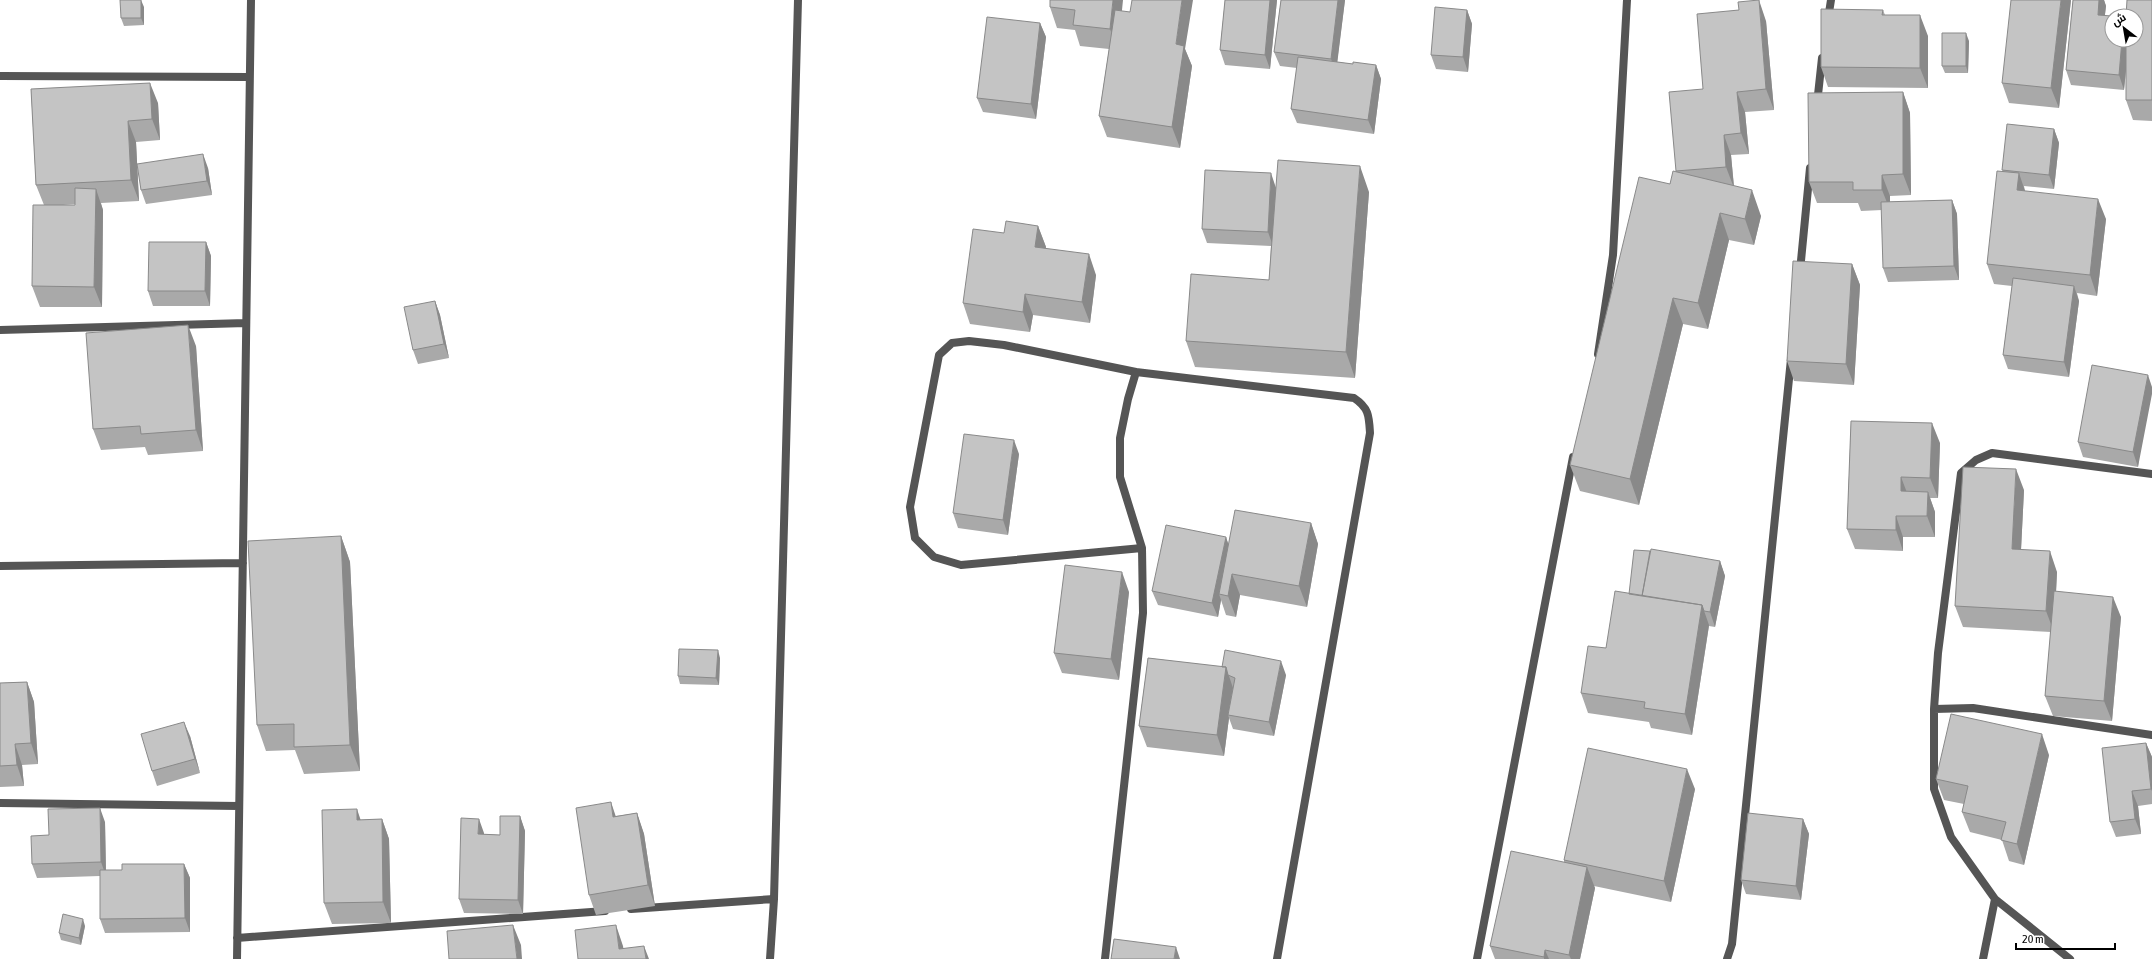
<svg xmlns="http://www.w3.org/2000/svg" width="2152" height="959" font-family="'Asap Condensed',Cairo,sans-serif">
	<rect width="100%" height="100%" fill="#fff"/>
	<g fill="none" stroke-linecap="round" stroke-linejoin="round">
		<path stroke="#555" stroke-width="8" d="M 1828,19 L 1831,0
			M 0,76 L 249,77
			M 1817,104 L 1822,58
			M 1800,271 L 1810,168
			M 0,330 L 246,323
			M 1598,354 L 1613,255 L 1627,0
			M 1136,372 L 1004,345 L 969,341 L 952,343 L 939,355 L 910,507 L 915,538 L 934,557 L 961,565 L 1142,548
			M 2152,474 L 1992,453 L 1976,460 L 1961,473 L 1938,653 L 1934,709 L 1973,708 L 2152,735
			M 0,566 L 243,563
			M 1934,709 L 1934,789 L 1951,837 L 1995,899
			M 0,803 L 239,806
			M 631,909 L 774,899
			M 237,938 L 605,911
			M 237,959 L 251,0
			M 770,959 L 774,899 L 798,0
			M 1105,959 L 1143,613 L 1142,548 L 1120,477 L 1120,438 L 1128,399 L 1136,372 L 1354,398 C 1369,408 1369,416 1370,433 L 1277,959
			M 1477,959 L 1573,457
			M 1727,959 L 1732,944 L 1791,359
			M 1983,959 L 1995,899 L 2070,959"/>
	</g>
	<path fill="#a9a9a9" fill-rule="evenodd" d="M 1225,0 L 1277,0 L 1270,69 L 1225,65 L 1220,50 Z
		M 1281,0 L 1345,0 L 1337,62 L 1353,64 L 1376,65 L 1381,79 L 1374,134 L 1297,123 L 1291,109 L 1297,68 L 1280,66 L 1274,52 Z
		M 2071,0 L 2059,108 L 2009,103 L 2002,83 Z
		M 2073,0 L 2104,0 L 2106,6 L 2105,15 L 2112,40 L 2152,0 L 2152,121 L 2133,120 L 2126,100 L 2126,69 L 2124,90 L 2071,85 L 2066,70 Z
		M 144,7 L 144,25 L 124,26 L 121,18 Z
		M 1050,7 L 1122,11 L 1185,49 L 1192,66 L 1180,148 L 1107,137 L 1099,116 L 1109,49 L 1080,46 L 1075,30 L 1057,28 Z
		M 1467,10 L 1472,24 L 1468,72 L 1436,69 L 1431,55 Z
		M 1883,10 L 1885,15 L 1928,36 L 1928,88 L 1828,87 L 1821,67 Z
		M 1766,21 L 1774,110 L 1745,112 L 1749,154 L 1731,155 L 1734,186 L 1761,216 L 1754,245 L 1729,240 L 1708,329 L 1683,324 L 1639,505 L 1580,491 L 1570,465 L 1670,184 L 1676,172 L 1676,171 L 1703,89 Z
		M 1040,23 L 1046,37 L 1036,119 L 983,112 L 977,98 Z
		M 1969,41 L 1968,73 L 1945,73 L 1942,66 Z
		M 31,89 L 158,103 L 160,140 L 136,142 L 139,201 L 101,203 L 103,210 L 102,307 L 40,307 L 32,286 L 44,205 L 36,185 ZM 75,204 L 75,205 L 63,205 Z
		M 1903,92 L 1910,113 L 1911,195 L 1890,196 L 1890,202 L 1952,200 L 1957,214 L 1959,280 L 1888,282 L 1883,268 L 1882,210 L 1861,211 L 1858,203 L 1817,203 L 1809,182 Z
		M 2054,129 L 2059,143 L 2054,189 L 2024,186 L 2025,191 L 2106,219 L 2097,296 L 2077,293 L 2079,301 L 2069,377 L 2008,369 L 2003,355 L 2012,286 L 1994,284 L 1987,264 L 2003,171 L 2002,170 Z
		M 208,168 L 212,195 L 146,204 L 141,190 Z
		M 1276,187 L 1369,192 L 1355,378 L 1195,367 L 1186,341 L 1269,280 L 1271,246 L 1207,243 L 1202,229 Z
		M 1038,226 L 1046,247 L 1045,248 L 1096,275 L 1090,323 L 1033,315 L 1030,332 L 970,324 L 963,303 L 1004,233 Z
		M 206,242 L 211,256 L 210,306 L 153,306 L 148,291 Z
		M 1852,264 L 1860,285 L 1854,385 L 1794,381 L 1787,361 Z
		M 435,301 L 440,315 L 449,358 L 418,364 L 413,350 Z
		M 196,346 L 203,451 L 148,455 L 145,447 L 101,450 L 93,429 Z
		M 2148,375 L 2138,467 L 2083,457 L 2078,442 Z
		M 1851,421 L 1940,443 L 1938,498 L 1930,498 L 1935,512 L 1935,537 L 1903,537 L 1903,551 L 1855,549 L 1847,529 Z
		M 1019,454 L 1008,535 L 958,528 L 953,513 Z
		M 2024,490 L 2021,550 L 2057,572 L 2056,592 L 2121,617 L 2112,721 L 2053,716 L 2045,696 L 2051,632 L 1963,627 L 1955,606 Z
		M 1311,523 L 1318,544 L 1307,607 L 1240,595 L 1236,617 L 1226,615 L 1221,600 L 1218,617 L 1158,605 L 1152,591 L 1226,537 L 1228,544 Z
		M 341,536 L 350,562 L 360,771 L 304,774 L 295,750 L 266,751 L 257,725 Z
		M 1720,561 L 1725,576 L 1715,627 L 1709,626 L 1692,735 L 1651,728 L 1649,722 L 1588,713 L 1581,693 L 1606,648 L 1629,594 Z
		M 1129,592 L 1119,680 L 1062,673 L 1054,653 Z
		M 720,658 L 719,685 L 680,684 L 678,676 Z
		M 1148,658 L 1286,675 L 1274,736 L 1233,729 L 1229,718 L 1224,756 L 1147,747 L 1139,726 Z
		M 27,682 L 34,702 L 38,764 L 22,765 L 24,786 L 0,787 L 0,683 Z
		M 190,736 L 200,773 L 157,786 L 152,771 Z
		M 2146,743 L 2152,757 L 2152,804 L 2138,806 L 2141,834 L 2116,837 L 2110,822 Z
		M 2049,755 L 2024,865 L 2009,861 L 2002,840 L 1970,832 L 1962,812 L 1964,804 L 1944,800 L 1936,779 Z
		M 1695,789 L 1671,902 L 1594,886 L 1595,888 L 1580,959 L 1495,959 L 1490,946 L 1564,862 L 1564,860 Z
		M 637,813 L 644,834 L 655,906 L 596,915 L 589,895 L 616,816 Z
		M 520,816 L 525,831 L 523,914 L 464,913 L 459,899 L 484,833 L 484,834 L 500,835 Z
		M 382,819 L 389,839 L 391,923 L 332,924 L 324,903 L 360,820 Z
		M 1803,819 L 1809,834 L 1801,900 L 1746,894 L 1741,880 Z
		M 105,822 L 106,870 L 122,870 L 184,864 L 190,878 L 190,932 L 105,933 L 100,919 L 100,876 L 37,878 L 32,864 L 49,835 Z
		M 85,926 L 81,945 L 61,940 L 59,933 Z"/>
	<path fill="#898989" d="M 141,0 L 144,7 L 144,25 L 141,18 Z
		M 1113,0 L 1123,0 L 1118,50 L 1110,29 Z
		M 1182,0 L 1193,0 L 1185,49 L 1192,66 L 1180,148 L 1172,127 L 1176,44 Z
		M 1270,0 L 1277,0 L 1270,69 L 1265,55 Z
		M 1338,0 L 1345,0 L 1336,73 L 1331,59 Z
		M 1759,0 L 1766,21 L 1774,110 L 1766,89 Z
		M 2061,0 L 2071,0 L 2059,108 L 2051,88 Z
		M 2099,0 L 2104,0 L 2106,6 L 2103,29 L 2098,15 Z
		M 1467,10 L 1472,24 L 1468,72 L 1463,57 Z
		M 1920,15 L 1928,36 L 1928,88 L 1920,68 Z
		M 1040,23 L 1046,37 L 1036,119 L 1031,104 Z
		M 1966,33 L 1969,41 L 1968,73 L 1966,66 Z
		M 2122,40 L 2129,40 L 2124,90 L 2119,75 Z
		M 1376,65 L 1381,79 L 1374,134 L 1368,120 Z
		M 150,83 L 158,103 L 160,140 L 152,119 Z
		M 1737,92 L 1745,112 L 1749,154 L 1741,133 Z
		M 1903,92 L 1910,113 L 1911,195 L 1903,174 Z
		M 128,121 L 136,142 L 139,201 L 131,180 Z
		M 2054,129 L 2059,143 L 2054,189 L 2049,175 Z
		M 1724,135 L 1731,155 L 1734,188 L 1726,167 Z
		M 203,154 L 208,168 L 212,195 L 207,181 Z
		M 1360,166 L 1369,192 L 1355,378 L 1346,352 Z
		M 1271,173 L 1276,188 L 1273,246 L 1268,232 Z
		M 2019,173 L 2026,194 L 2017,190 Z
		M 1882,175 L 1890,196 L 1890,210 L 1882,190 Z
		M 96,189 L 103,210 L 102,307 L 94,287 Z
		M 1752,190 L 1761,216 L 1754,245 L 1745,219 Z
		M 2098,199 L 2106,219 L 2097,296 L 2090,275 Z
		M 1952,200 L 1957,214 L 1959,280 L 1954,266 Z
		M 1720,213 L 1729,240 L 1708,329 L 1698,303 Z
		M 1038,226 L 1046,247 L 1043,268 L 1035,247 Z
		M 206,242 L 211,256 L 210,306 L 205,291 Z
		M 1089,254 L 1096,275 L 1090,323 L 1082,302 Z
		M 1852,264 L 1860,285 L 1854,385 L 1846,364 Z
		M 2074,286 L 2079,301 L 2069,377 L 2064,362 Z
		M 1025,294 L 1033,315 L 1030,332 L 1023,312 Z
		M 1673,298 L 1683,324 L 1639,505 L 1630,479 Z
		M 435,301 L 440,315 L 449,358 L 444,344 Z
		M 188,325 L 196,346 L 203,451 L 196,430 Z
		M 2148,375 L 2152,387 L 2152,394 L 2138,467 L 2133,452 Z
		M 1932,423 L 1940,443 L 1938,498 L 1930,478 Z
		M 1014,440 L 1019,454 L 1008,535 L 1003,520 Z
		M 2016,469 L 2024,490 L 2020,570 L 2012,549 Z
		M 1901,477 L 1909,498 L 1901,491 Z
		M 1928,492 L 1935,512 L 1935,537 L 1927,516 Z
		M 1896,516 L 1903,537 L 1903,551 L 1896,530 Z
		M 1311,523 L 1318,544 L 1307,607 L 1299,586 Z
		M 341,536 L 350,562 L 360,771 L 350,745 Z
		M 1226,537 L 1231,552 L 1219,594 L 1221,600 L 1218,617 L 1212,603 Z
		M 2050,551 L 2057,572 L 2054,632 L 2046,611 Z
		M 1720,561 L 1725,576 L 1715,627 L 1710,612 Z
		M 1122,572 L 1129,592 L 1119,680 L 1111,659 Z
		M 1232,574 L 1240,595 L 1236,617 L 1228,596 Z
		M 2113,597 L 2121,617 L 2112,721 L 2104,701 Z
		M 1702,605 L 1709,625 L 1692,735 L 1685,714 Z
		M 718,650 L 720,658 L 719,685 L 716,678 Z
		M 1281,661 L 1286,675 L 1274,736 L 1269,722 Z
		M 1226,667 L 1233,688 L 1228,715 L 1229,718 L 1224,756 L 1217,735 Z
		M 27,682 L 34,702 L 38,764 L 31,743 Z
		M 184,722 L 190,736 L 200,773 L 195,759 Z
		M 2042,734 L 2049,755 L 2024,865 L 2017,844 Z
		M 2146,743 L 2152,757 L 2152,791 L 2151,789 Z
		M 15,744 L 22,765 L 24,786 L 17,765 Z
		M 1687,769 L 1695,789 L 1671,902 L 1664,881 Z
		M 2132,791 L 2138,806 L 2141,834 L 2135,819 Z
		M 611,802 L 618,823 L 613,817 Z
		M 100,808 L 105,822 L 106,876 L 101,862 Z
		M 357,809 L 364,830 L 357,820 Z
		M 637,813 L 644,834 L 655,906 L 648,885 Z
		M 520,816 L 525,831 L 523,914 L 518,900 Z
		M 382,819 L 389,839 L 391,923 L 383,902 Z
		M 479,819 L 484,833 L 484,849 L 478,834 Z
		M 1803,819 L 1809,834 L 1801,900 L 1796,886 Z
		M 184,864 L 190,878 L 190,932 L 185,918 Z
		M 1587,867 L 1595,888 L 1580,959 L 1571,959 L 1569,955 Z
		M 83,919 L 85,926 L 81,945 L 79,938 Z
		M 513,925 L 521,945 L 522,959 L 517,959 Z
		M 616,925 L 623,946 L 625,959 L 619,949 Z
		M 644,946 L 649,959 L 646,959 Z
		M 1176,947 L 1180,959 L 1174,959 Z
		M 1545,950 L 1549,959 L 1544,959 L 1544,957 Z"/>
	<path fill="#c4c4c4" stroke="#898989" d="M 120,0 L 141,0 L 141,18 L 121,18 Z
		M 1050,0 L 1113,0 L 1110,29 L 1073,25 L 1075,10 L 1050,7 Z
		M 1132,0 L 1182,0 L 1176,44 L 1184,46 L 1172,127 L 1099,116 L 1115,10 L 1130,12 Z
		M 1225,0 L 1270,0 L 1265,55 L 1220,50 Z
		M 1281,0 L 1338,0 L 1331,59 L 1274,52 Z
		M 1759,0 L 1766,89 L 1737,92 L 1741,133 L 1724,135 L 1726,167 L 1676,171 L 1669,92 L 1703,89 L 1697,14 L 1739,10 L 1738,2 Z
		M 2011,0 L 2061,0 L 2051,88 L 2002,83 Z
		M 2073,0 L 2099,0 L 2098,15 L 2112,16 L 2112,40 L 2122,40 L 2119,75 L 2066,70 Z
		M 2127,0 L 2152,0 L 2152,100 L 2126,100 L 2126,40 L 2136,40 L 2136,16 L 2126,16 Z
		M 1435,7 L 1467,10 L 1463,57 L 1431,55 Z
		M 1821,9 L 1883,10 L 1882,15 L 1920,15 L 1920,68 L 1821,67 Z
		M 987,17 L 1040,23 L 1031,104 L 977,98 Z
		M 1942,33 L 1966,33 L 1966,66 L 1942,66 Z
		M 1298,57 L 1353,64 L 1353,62 L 1376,65 L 1368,120 L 1291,109 Z
		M 150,83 L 152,119 L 128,121 L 131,180 L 36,185 L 31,89 Z
		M 1903,92 L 1903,174 L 1882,175 L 1882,190 L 1853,190 L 1853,182 L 1809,182 L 1808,93 Z
		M 2007,124 L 2054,129 L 2049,175 L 2002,170 Z
		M 203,154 L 207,181 L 141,190 L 137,164 Z
		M 1278,160 L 1360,166 L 1346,352 L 1186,341 L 1191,274 L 1269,280 Z
		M 1205,170 L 1271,173 L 1268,232 L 1202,229 Z
		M 1673,171 L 1752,190 L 1745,219 L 1720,213 L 1698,303 L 1673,298 L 1630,479 L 1570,465 L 1639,177 L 1670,184 Z
		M 1997,171 L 2019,173 L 2017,190 L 2098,199 L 2090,275 L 1987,264 Z
		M 75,188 L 96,189 L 94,287 L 32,286 L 33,205 L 75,205 Z
		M 1952,200 L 1954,266 L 1883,268 L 1881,202 Z
		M 1006,221 L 1038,226 L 1035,247 L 1089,254 L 1082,302 L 1025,294 L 1023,312 L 963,303 L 973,229 L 1004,233 Z
		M 149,242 L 206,242 L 205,291 L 148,291 Z
		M 1793,261 L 1852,264 L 1846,364 L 1787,361 Z
		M 2013,278 L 2074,286 L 2064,362 L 2003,355 Z
		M 435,301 L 444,344 L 413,350 L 404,307 Z
		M 188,325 L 196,430 L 141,434 L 140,426 L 93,429 L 86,333 Z
		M 2092,365 L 2148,375 L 2133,452 L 2078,442 Z
		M 1851,421 L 1932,423 L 1930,478 L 1901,477 L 1901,491 L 1928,492 L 1927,516 L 1896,516 L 1896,530 L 1847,529 Z
		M 964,434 L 1014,440 L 1003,520 L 953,513 Z
		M 1963,467 L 2016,469 L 2012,549 L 2050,551 L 2046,611 L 1955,606 Z
		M 1235,510 L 1311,523 L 1299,586 L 1232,574 L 1228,596 L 1219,594 Z
		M 1166,525 L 1226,537 L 1212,603 L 1152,591 Z
		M 341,536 L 350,745 L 294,747 L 294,724 L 257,725 L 248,541 Z
		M 1651,549 L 1720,561 L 1710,612 L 1704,611 L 1702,605 L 1642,596 Z
		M 1634,550 L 1650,551 L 1642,596 L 1629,594 Z
		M 1065,565 L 1122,572 L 1111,659 L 1054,653 Z
		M 1615,591 L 1702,605 L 1685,714 L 1644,708 L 1645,702 L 1581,693 L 1588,646 L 1606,648 Z
		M 2054,591 L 2113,597 L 2104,701 L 2045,696 Z
		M 679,649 L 718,650 L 716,678 L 678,676 Z
		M 1225,650 L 1281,661 L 1269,722 L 1228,715 L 1235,678 L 1228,675 L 1226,667 L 1222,667 Z
		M 1148,658 L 1226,667 L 1217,735 L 1139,726 Z
		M 27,682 L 31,743 L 15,744 L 17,765 L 0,766 L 0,683 Z
		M 1951,714 L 2042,734 L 2017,844 L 2001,840 L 2006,822 L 1962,812 L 1968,786 L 1936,779 Z
		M 184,722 L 195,759 L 152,771 L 141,734 Z
		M 2146,743 L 2151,789 L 2132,791 L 2135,819 L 2110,822 L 2102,748 Z
		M 1588,748 L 1687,769 L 1664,881 L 1564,860 Z
		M 611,802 L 613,817 L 637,813 L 648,885 L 589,895 L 576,808 Z
		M 100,808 L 101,862 L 32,864 L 31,836 L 49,835 L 48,809 Z
		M 357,809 L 357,820 L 382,819 L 383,902 L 324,903 L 322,810 Z
		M 1748,813 L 1803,819 L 1796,886 L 1741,880 Z
		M 500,816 L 520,816 L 518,900 L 459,899 L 461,818 L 479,819 L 478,834 L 500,835 Z
		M 1511,851 L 1587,867 L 1569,955 L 1545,950 L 1544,957 L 1490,946 Z
		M 122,864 L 184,864 L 185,918 L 100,919 L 100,870 L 122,870 Z
		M 63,914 L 83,919 L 79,938 L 59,933 Z
		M 513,925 L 517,959 L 449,959 L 447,931 Z
		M 616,925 L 619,949 L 644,946 L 646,959 L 578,959 L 575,930 Z
		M 1114,939 L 1176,947 L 1174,959 L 1111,959 Z"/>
	<g transform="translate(2124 28) rotate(329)"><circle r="19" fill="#ffffff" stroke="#999999"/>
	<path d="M0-3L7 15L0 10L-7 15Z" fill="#000000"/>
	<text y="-6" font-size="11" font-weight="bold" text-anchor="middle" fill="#000000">ش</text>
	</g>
	<path d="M2016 943v6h99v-6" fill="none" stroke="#000000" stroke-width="2"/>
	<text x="2022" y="943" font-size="12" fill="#000000" stroke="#ffffff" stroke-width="3" paint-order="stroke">20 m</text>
</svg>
